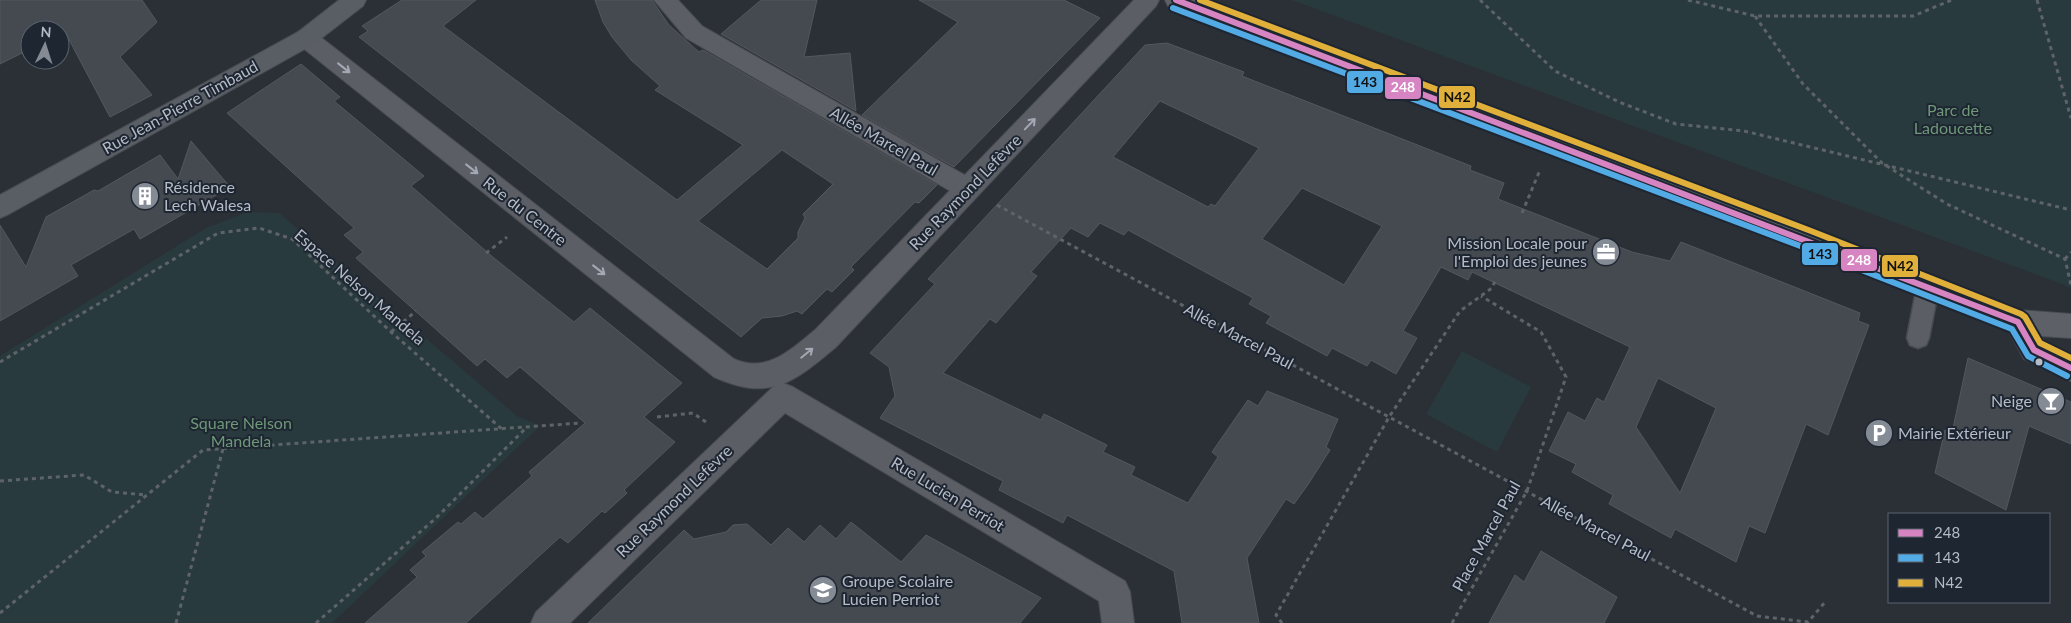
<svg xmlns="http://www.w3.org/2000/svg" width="2071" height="623" font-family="Lato,sans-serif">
	<rect width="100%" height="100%" fill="#2b3037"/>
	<path fill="#283a3d" d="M 1292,0 L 2071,0 L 2071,288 L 2054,281 Z
		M 248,212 L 279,213 L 517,416 L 540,426 L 332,623 L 0,623 L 0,356 L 206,228 Z
		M 1462,351 L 1531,387 L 1497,452 L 1426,414 Z"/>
	<path fill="#454950" stroke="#53575f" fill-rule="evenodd" d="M 0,0 L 142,0 L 157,22 L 120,57 L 152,95 L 110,117 L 65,32 L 60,35 L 60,30 L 30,30 L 30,49 L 0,64 Z
		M 402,0 L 476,0 L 443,26 L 677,200 L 743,145 L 655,90 L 660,86 L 631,60 L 612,37 L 603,22 L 595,0 L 652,0 L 669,25 L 699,52 L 703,50 L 937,185 L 919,203 L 915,202 L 851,267 L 854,270 L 832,292 L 827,289 L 802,314 L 797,311 L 782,316 L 762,318 L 741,337 L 359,37 L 368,31 L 362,26 ZM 782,150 L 833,184 L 803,214 L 805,218 L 798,232 L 798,238 L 767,269 L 698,221 Z
		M 761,0 L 817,0 L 804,57 L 850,53 L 856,111 L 721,34 Z
		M 919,0 L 1064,0 L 1100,18 L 954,167 L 862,115 L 958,22 Z
		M 1167,43 L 1244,72 L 1242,76 L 1257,82 L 1471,166 L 1470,170 L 1504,183 L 1498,199 L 1632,252 L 1670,261 L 1681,242 L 1860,313 L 1858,321 L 1869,325 L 1828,435 L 1806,424 L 1765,533 L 1749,526 L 1736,562 L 1675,529 L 1671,538 L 1609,504 L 1613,495 L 1572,472 L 1576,464 L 1549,451 L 1568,412 L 1585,421 L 1597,398 L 1604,402 L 1630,347 L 1472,272 L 1468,280 L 1441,267 L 1403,331 L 1417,338 L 1396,374 L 1371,360 L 1367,366 L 1332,348 L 1327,356 L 1266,323 L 1271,316 L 1249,304 L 1253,298 L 1128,230 L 1124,235 L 1100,223 L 1088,237 L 1071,228 L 1031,272 L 1037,276 L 996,323 L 990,319 L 943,373 L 1041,420 L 1044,414 L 1107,445 L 1103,452 L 1135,467 L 1131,475 L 1188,503 L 1218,457 L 1212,452 L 1248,400 L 1258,406 L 1267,391 L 1338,419 L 1326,447 L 1330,450 L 1309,483 L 1294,504 L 1286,499 L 1247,558 L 1259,623 L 1182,623 L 1174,571 L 1067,515 L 1063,523 L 999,490 L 1003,481 L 880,418 L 895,396 L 889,367 L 870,353 L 935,284 L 928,279 L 1145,45 ZM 1160,101 L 1259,148 L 1215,206 L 1211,204 L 1208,207 L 1113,157 ZM 1302,188 L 1382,226 L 1344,285 L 1262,239 ZM 1658,378 L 1716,408 L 1680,493 L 1636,427 Z
		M 301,64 L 340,97 L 334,101 L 424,176 L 411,186 L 494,258 L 574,322 L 590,308 L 682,383 L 644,417 L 675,442 L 624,490 L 627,493 L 605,513 L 602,511 L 568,543 L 560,537 L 466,623 L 365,623 L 417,577 L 410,570 L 426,556 L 422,552 L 458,522 L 461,524 L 475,512 L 483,519 L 532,476 L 529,472 L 585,423 L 520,367 L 507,378 L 485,359 L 477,366 L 356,258 L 363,252 L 344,235 L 354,228 L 227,113 Z
		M 191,141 L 230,187 L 140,239 L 134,229 L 71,265 L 78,276 L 0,321 L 0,225 L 26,267 L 46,217 L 94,190 L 98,191 L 160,155 L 178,179 Z
		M 1968,358 L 2071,402 L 2071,444 L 2029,426 L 2006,510 L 1935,473 L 1945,430 L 1952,433 Z
		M 851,522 L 901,562 L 926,535 L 1041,598 L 1020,623 L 588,623 L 684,530 L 694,539 L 726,532 L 733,525 L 747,524 L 771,545 L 788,528 L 804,542 L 820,525 L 836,539 Z
		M 1541,551 L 1617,597 L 1604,623 L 1489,623 L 1515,575 L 1524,582 Z"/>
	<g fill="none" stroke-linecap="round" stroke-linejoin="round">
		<defs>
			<path id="service" d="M 1928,277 L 1936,279 L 1939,286 L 1929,338 L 1926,345 L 1918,348 L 1910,345 L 1907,338 L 1917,286 L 1920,279 Z"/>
			<path id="pedestrian" d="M 654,0 L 678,0 L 702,26 L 977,182 L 981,189 L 977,196 L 968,199 L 959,196 L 686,38 Z
				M 783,383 L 793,387 L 1125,581 L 1130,592 L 1134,623 L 1102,623 L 1099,601 L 785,413 L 570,623 L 531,623 L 536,612 L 773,387 Z"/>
			<path id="minor" d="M 1134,0 L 1159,0 L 1156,6 L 836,347 C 793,383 770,402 714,377 L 298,44 L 294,38 L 298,32 L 306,29 L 314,32 L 734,359 C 767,374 792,349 816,329 Z"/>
			<path id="secondary" d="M 339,0 L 366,0 L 363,6 L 314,44 L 9,214 L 0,218 L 0,195 L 298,32 Z"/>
			<path id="primary" d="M 1165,0 L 1199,0 L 1559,137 L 1783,218 L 2019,310 L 2071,314 L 2071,338 L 2041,336 L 2044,341 L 2071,354 L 2071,381 L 2024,359 L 2008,330 L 1765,234 L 1541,151 L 1168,6 Z"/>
		</defs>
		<use href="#service" stroke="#484c52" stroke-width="3"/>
		<use href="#pedestrian" stroke="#484c52" stroke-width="2"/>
		<use href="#minor" stroke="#484c52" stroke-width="2"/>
		<use href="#secondary" stroke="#484c52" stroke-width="2"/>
		<use href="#primary" stroke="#484c54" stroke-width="2"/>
		<path stroke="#5e6369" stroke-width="3" stroke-dasharray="4 4" stroke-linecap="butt" d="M 1480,0 L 1555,71 L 1619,102 L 1676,124 L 1744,131 L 2071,210
			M 1688,0 L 1755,16 L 1913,16 L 1952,0
			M 2037,0 L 2071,118
			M 1755,16 L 1803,84 L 1882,163 L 1947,204 L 2065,259 L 2071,285
			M 997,205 L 1757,616 L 1808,622 L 1826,601
			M 1522,213 L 1540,170
			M 486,253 L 507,237
			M 2065,259 L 2071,252
			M 391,332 L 416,311
			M 0,362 L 218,233 L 259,228 L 292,239 L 391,332 L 503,430
			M 657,417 L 693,413 L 706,422
			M 0,481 L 84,475 L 112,492 L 147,495
			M 0,613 L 203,450 L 581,423
			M 176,623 L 223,449
			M 316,623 L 436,518 L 526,428
			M 1282,623 L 1276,615 L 1389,417 L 1460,311 L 1492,288 L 1495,281
			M 1452,623 L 1527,491 L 1566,377 L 1541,332 L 1481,296"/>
		<use href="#service" fill="#5b5e65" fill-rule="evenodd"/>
		<use href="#pedestrian" fill="#5b5e65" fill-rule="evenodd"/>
		<use href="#minor" fill="#5b5e65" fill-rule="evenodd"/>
		<use href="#secondary" fill="#595d64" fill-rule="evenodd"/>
		<use href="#primary" fill="#5d6167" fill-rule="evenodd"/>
		<defs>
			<path id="bus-1" d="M 1176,0 L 2018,322 L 2034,350 L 2071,368"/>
			<path id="bus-2" d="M 1173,8 L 1803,247 L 2012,329 L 2028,356 L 2067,376"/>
			<path id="bus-3" d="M 1200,0 L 1811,231 L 2021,314 L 2025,317 L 2040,343 L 2071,358"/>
		</defs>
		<use href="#bus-1" stroke="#1e2632" stroke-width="10"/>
		<use href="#bus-2" stroke="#1e2632" stroke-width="10"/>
		<use href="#bus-3" stroke="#1e2632" stroke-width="10"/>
		<use href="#bus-1" stroke="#d684c2" stroke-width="6"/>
		<use href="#bus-2" stroke="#53abe6" stroke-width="6"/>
		<use href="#bus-3" stroke="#e0b03a" stroke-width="6"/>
	</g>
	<defs><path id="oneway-shaft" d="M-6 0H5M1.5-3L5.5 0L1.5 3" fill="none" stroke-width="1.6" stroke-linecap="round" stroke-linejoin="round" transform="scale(1.25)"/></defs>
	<g stroke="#a3a9b4">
		<use href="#oneway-shaft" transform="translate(344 68) rotate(38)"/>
		<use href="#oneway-shaft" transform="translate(1030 124) rotate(-46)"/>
		<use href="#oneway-shaft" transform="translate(472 169) rotate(38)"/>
		<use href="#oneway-shaft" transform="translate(599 270) rotate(38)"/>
		<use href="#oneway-shaft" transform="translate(807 353) rotate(-39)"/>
	</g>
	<defs>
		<symbol id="building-disc" viewBox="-11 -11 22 22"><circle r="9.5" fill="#858b95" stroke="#1e2632"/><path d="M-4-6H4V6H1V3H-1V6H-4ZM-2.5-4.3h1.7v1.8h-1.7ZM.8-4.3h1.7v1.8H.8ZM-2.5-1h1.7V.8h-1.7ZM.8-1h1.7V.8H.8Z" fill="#fff"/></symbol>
		<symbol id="office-disc" viewBox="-11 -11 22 22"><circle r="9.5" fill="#858b95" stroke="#1e2632"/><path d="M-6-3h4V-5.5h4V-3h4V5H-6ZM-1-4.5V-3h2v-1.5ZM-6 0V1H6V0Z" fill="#fff"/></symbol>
		<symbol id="bar-disc" viewBox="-11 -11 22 22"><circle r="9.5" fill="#858b95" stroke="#1e2632"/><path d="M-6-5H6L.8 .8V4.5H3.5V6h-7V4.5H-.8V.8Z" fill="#fff"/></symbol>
		<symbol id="parking-disc" viewBox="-11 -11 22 22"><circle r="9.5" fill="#858b95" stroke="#1e2632"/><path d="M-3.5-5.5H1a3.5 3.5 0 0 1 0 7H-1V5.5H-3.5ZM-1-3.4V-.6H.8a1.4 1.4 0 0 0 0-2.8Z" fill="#fff"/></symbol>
		<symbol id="school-disc" viewBox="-11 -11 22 22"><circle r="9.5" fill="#858b95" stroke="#1e2632"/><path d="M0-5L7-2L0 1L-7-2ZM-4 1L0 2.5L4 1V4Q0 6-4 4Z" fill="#fff"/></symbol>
	</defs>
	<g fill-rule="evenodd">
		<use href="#building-disc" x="129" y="180" width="32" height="32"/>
		<use href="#office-disc" x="1590" y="236" width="32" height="32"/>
		<use href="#bar-disc" x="2035" y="385" width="32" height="32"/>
		<use href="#parking-disc" x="1863" y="417" width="32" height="32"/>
		<use href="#school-disc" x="807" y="574" width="32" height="32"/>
	</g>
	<circle fill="#b5bcc8" stroke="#1e2632" stroke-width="2" cx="2039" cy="362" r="4.5"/>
	<g text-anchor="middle" stroke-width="4" stroke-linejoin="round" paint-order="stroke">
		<g font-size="16" fill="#b5bcc8" stroke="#1e2632">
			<text transform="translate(180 107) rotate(-29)" y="6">Rue Jean-Pierre Timbaud</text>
			<text transform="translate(884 141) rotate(30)" y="6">Allée Marcel Paul</text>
			<text transform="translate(965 192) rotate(-46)" y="6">Rue Raymond Lefèvre</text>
			<text transform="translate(525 211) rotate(38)" y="6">Rue du Centre</text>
			<text transform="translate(360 287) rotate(41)" y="6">Espace Nelson Mandela</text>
			<text transform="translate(1239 336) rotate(28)" y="6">Allée Marcel Paul</text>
			<text transform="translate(948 494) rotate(31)" y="6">Rue Lucien Perriot</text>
			<text transform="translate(674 501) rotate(-44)" y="6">Rue Raymond Lefèvre</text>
			<text transform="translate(1596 528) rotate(28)" y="6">Allée Marcel Paul</text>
			<text transform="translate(1486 536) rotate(-61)" y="6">Place Marcel Paul</text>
		</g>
		<g font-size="16" fill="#6e9878" stroke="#1e2632">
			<text x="1953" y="116">Parc de<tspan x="1953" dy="18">Ladoucette</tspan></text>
			<text x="241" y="429">Square Nelson<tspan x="241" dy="18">Mandela</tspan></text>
		</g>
		<g font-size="16" fill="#b5bcc8" stroke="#1e2632" text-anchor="start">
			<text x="164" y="193">Résidence<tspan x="164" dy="18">Lech Walesa</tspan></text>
			<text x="1587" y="249" text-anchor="end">Mission Locale pour<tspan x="1587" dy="18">l'Emploi des jeunes</tspan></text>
			<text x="2032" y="407" text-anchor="end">Neige</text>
			<text x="1898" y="439">Mairie Extérieur</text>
			<text x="842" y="587">Groupe Scolaire<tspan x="842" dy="18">Lucien Perriot</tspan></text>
		</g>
	</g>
	<g stroke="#1e2632" stroke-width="2">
		<rect x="1346" y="70" width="38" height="24" rx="5" fill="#53abe6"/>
		<rect x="1384" y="76" width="38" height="24" rx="5" fill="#d684c2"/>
		<rect x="1438" y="85" width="38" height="24" rx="5" fill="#e0b03a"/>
		<rect x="1801" y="242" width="38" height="24" rx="5" fill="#53abe6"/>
		<rect x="1840" y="248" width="38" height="24" rx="5" fill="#d684c2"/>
		<rect x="1881" y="254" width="38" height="24" rx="5" fill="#e0b03a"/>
	</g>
	<g font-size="14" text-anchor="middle" font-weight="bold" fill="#fff">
		<text x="1403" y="92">248</text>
		<text x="1859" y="265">248</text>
	</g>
	<g font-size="14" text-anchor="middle" font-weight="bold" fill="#111">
		<text x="1365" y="87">143</text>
		<text x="1457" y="102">N42</text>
		<text x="1820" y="259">143</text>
		<text x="1900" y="271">N42</text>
	</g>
	<rect x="1888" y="513" width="162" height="90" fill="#1e2632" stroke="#5a626e"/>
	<rect x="1898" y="529" width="25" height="8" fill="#d684c2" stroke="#5a626e"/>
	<text x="1934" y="538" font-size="15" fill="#b5bcc8">248</text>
	<rect x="1898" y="554" width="25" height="8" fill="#53abe6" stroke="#5a626e"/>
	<text x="1934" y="563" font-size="15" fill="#b5bcc8">143</text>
	<rect x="1898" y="579" width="25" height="8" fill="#e0b03a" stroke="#5a626e"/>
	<text x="1934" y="588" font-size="15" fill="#b5bcc8">N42</text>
	<g transform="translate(45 45) rotate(4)"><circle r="24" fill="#1e2632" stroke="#5a626e"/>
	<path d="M0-4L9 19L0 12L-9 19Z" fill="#858b95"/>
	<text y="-8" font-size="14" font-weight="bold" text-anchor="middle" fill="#b5bcc8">N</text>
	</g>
</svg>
